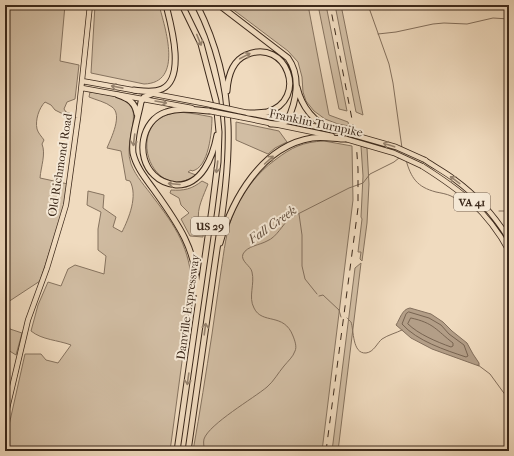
<svg xmlns="http://www.w3.org/2000/svg" width="514" height="456" font-family="'IM FELL French Canon',serif">
	<rect width="100%" height="100%" fill="#f0dbbf"/>
	<filter id="stains"><feTurbulence type="fractalNoise" baseFrequency=".005" numOctaves="4"/><feColorMatrix values="0 0 0 0 .2 0 0 0 0 .09 0 0 0 0 .02 0 0 0 .5 -.17"/></filter>
	<radialGradient id="worn" r=".72"><stop offset=".6" stop-color="#630" stop-opacity="0"/><stop offset="1" stop-color="#630" stop-opacity=".3"/></radialGradient>
	<path fill="#d1bda3" stroke="#86735f" d="M 5,5 L 65,5 L 60,61 L 79,65 L 75,99 L 67,102 L 64,109 L 66,112 L 72,114 L 71,118 L 55,110 L 51,105 L 45,102 C 39,108 35,120 37,129 C 38,133 42,137 44,140 L 42,144 C 46,154 41,166 40,178 L 68,184 L 65,205 L 40,281 L 5,304 Z
		M 95,5 L 159,5 C 165,28 184,83 144,84 L 91,73 Z
		M 227,5 L 308,5 L 329,115 L 348,122 L 349,126 L 338,124 L 325,119 L 314,111 L 306,101 L 303,92 L 302,77 L 298,62 L 288,51 Z
		M 318,5 L 326,5 L 347,111 L 339,109 Z
		M 335,5 L 341,5 L 363,115 L 356,112 Z
		M 90,92 C 103,94 125,95 132,108 C 138,120 124,145 131,164 C 136,177 146,187 153,197 C 176,227 190,248 192,287 L 170,451 L 5,451 L 5,443 L 25,354 L 41,354 L 46,360 L 58,363 L 71,345 C 58,340 42,340 31,331 L 38,305 L 48,282 L 61,286 L 68,269 L 75,265 L 104,274 L 106,256 L 98,250 L 98,229 L 101,212 L 87,205 L 88,191 L 104,195 L 103,208 L 116,217 L 113,227 L 122,232 C 129,218 138,196 130,181 L 126,180 L 121,151 L 107,148 C 111,138 123,115 112,107 C 106,102 96,100 89,97 Z
		M 180,112 L 196,114 L 212,117 C 212,131 209,168 192,171 L 191,170 L 188,172 L 196,175 C 151,207 120,117 180,112 Z
		M 236,122 L 279,131 L 287,142 L 275,148 L 268,154 L 236,140 Z
		M 324,141 L 352,146 L 353,200 L 322,451 L 193,451 C 200,412 206,373 212,334 C 215,313 218,292 221,271 C 224,252 226,230 234,212 C 243,192 257,173 275,160 C 292,147 303,142 324,141 Z
		M 361,146 L 367,148 L 369,184 L 367,223 L 362,261 L 360,259 L 361,252 L 358,252 L 362,219 L 361,217 L 363,176 Z
		M 202,181 L 208,184 C 204,195 196,209 199,221 C 201,227 204,230 203,237 L 190,236 L 181,219 L 189,213 L 181,205 L 179,198 L 170,193 L 171,190 C 184,191 192,189 202,181 Z
		M 361,263 L 338,451 L 332,451 L 355,268 Z
		M 5,321 L 10,329 L 22,333 L 16,355 L 8,350 L 5,351 Z"/>
	<path fill="#b39e87" stroke="#836f5c" d="M 410,308 L 431,314 L 443,322 L 452,331 L 467,343 L 473,354 L 479,363 L 479,366 L 432,349 L 411,338 L 396,325 C 400,319 402,309 410,308 Z"/>
	<g fill="none" stroke-linecap="round" stroke-linejoin="round">
		<path stroke="#786451" stroke-width="1" d="M 409,312 L 429,318 L 441,325 L 449,334 L 464,345 L 468,356 L 466,357 C 445,350 417,341 402,324 L 406,314 Z
			M 411,318 C 434,323 436,330 453,343 L 453,346 L 451,347 C 437,342 418,334 408,324 Z"/>
		<path stroke="#836f5c" stroke-width="1" d="M 368,5 L 389,64 L 393,83 L 402,148
			M 378,34 L 396,32 L 433,24 L 444,23 L 467,24 L 493,18 L 509,19
			M 406,160 C 411,178 417,187 436,192 C 441,193 447,194 451,196 C 459,200 466,205 473,208
			M 499,211 L 509,211
			M 299,214 L 302,235 L 302,266 L 305,279 L 317,294
			M 319,296 L 323,295 L 339,310 L 341,317
			M 347,318 C 347,318 351,322 351,322 C 354,330 352,354 366,353 C 374,352 377,343 382,339 C 388,335 396,333 402,330
			M 478,365 L 490,374 L 509,400
			M 205,451 C 204,447 203,443 204,439 C 209,424 254,398 267,387 C 274,381 278,373 284,366 C 288,361 293,357 295,351 C 297,347 295,341 293,336 C 284,312 262,325 254,308 C 248,297 255,284 252,272 C 251,266 240,261 243,254 C 247,246 260,245 267,241 C 277,237 282,225 290,218 L 349,188 L 363,183 L 370,174 L 394,162 L 399,158"/>
		<defs>
			<path id="major" d="M 82,81 L 138,91
				M 82,88 L 192,108
				M 149,93 L 207,104
				M 239,111 L 347,133
				M 240,117 L 332,136
				M 425,160 C 435,167 445,172 454,179 C 476,195 495,216 509,239
				M 422,166 C 460,190 487,210 509,251
				M 5,417 L 28,320 L 47,268 L 66,205 L 78,118 L 90,5"/>
			<path id="highway" d="M 219,5 L 288,58 C 301,76 297,101 287,121 L 280,124 L 271,124
				M 297,87 C 302,108 314,122 333,130
				M 134,90 C 143,91 153,93 162,89 C 186,78 171,25 166,5
				M 227,91 C 228,76 232,61 246,55 C 287,37 309,100 267,112 C 261,113 254,113 248,113
				M 152,94 L 144,97 L 141,102 C 138,118 131,137 133,153 C 136,167 146,179 154,190 C 177,222 198,251 197,293
				M 118,95 C 129,99 135,102 137,114
				M 209,111 C 195,110 180,107 166,112 C 141,120 135,157 154,175 C 160,181 168,184 176,185 C 202,186 213,156 217,135
				M 220,243 C 232,199 262,146 312,138 C 323,136 335,139 346,139
				M 177,451 L 212,209 L 218,162 L 219,132 L 216,101 L 201,44 L 182,5
				M 188,451 C 196,393 205,335 213,277 C 227,177 245,101 197,5"/>
		</defs>
		<use href="#major" stroke="#3c291b" stroke-width="6"/>
		<use href="#highway" stroke="#3c291b" stroke-width="7"/>
		<use href="#major" stroke="#f0dbbf" stroke-width="4.5"/>
		<use href="#highway" stroke="#f0dbbf" stroke-width="5"/>
		<path stroke="#3c291b" stroke-width="1" stroke-dasharray="7 7" stroke-linecap="butt" d="M 326,451 L 358,208 L 358,169 L 356,140 L 330,5"/>
		<defs>
			<path id="major-bridge" d="M 207,104 L 239,111
				M 209,111 L 240,117
				M 347,133 L 396,147 L 425,160
				M 346,139 L 394,153 L 422,166"/>
		</defs>
		<use href="#major-bridge" stroke="#3c291b" stroke-width="6" stroke-linecap="butt"/>
		<use href="#major-bridge" stroke="#f0dbbf" stroke-width="4.5"/>
	</g>
	<defs><path id="oneway-shaft" d="M-6 0H5M1.5-3L5.5 0L1.5 3" fill="none" stroke-width="1.6" stroke-linecap="round" stroke-linejoin="round"/></defs>
	<g stroke="#96826d">
		<use href="#oneway-shaft" transform="translate(199 40) rotate(68)"/>
		<use href="#oneway-shaft" transform="translate(245 56) rotate(-28)"/>
		<use href="#oneway-shaft" transform="translate(117 87) rotate(-169)"/>
		<use href="#oneway-shaft" transform="translate(161 102) rotate(10)"/>
		<use href="#oneway-shaft" transform="translate(134 140) rotate(97)"/>
		<use href="#oneway-shaft" transform="translate(389 145) rotate(-162)"/>
		<use href="#oneway-shaft" transform="translate(269 160) rotate(-42)"/>
		<use href="#oneway-shaft" transform="translate(217 167) rotate(97)"/>
		<use href="#oneway-shaft" transform="translate(455 180) rotate(-143)"/>
		<use href="#oneway-shaft" transform="translate(174 184) rotate(-175)"/>
		<use href="#oneway-shaft" transform="translate(205 329) rotate(-82)"/>
		<use href="#oneway-shaft" transform="translate(188 379) rotate(98)"/>
	</g>
	<g text-anchor="middle" stroke-width="4" stroke-linejoin="round" paint-order="stroke">
		<g fill="#f5e8d5" stroke="#746253" stroke-width="1">
			<rect x="454" y="193" width="36" height="18" rx="3"/>
			<rect x="191" y="217" width="38" height="18" rx="3"/>
		</g>
		<g font-size="11" font-weight="bold" fill="#3c291b">
			<text x="472" y="206">VA 41</text>
			<text x="210" y="230">US 29</text>
		</g>
		<g font-size="12" fill="#3c291b" stroke="#f5e8d5">
			<text transform="translate(316 123) rotate(12)" y="4">Franklin Turnpike</text>
			<text transform="translate(60 165) rotate(-81)" y="4">Old Richmond Road</text>
			<text transform="translate(188 307) rotate(-82)" y="4">Danville Expressway</text>
		</g>
		<g font-size="13" font-style="italic" fill="#604c3b" stroke="#f5e8d5">
			<text transform="translate(272 224) rotate(-35)" y="5">Fall Creek</text>
		</g>
	</g>
	<rect width="514" height="456" fill="none" stroke="#f0dbbf" stroke-width="20"/>
	<rect x="6" y="6" width="502" height="444" fill="none" stroke="#3c291b" stroke-width="2"/>
	<rect x="10" y="10" width="494" height="436" fill="none" stroke="#3c291b"/>
	<rect width="100%" height="100%" filter="url(#stains)"/>
	<rect width="100%" height="100%" fill="url(#worn)"/>
</svg>
